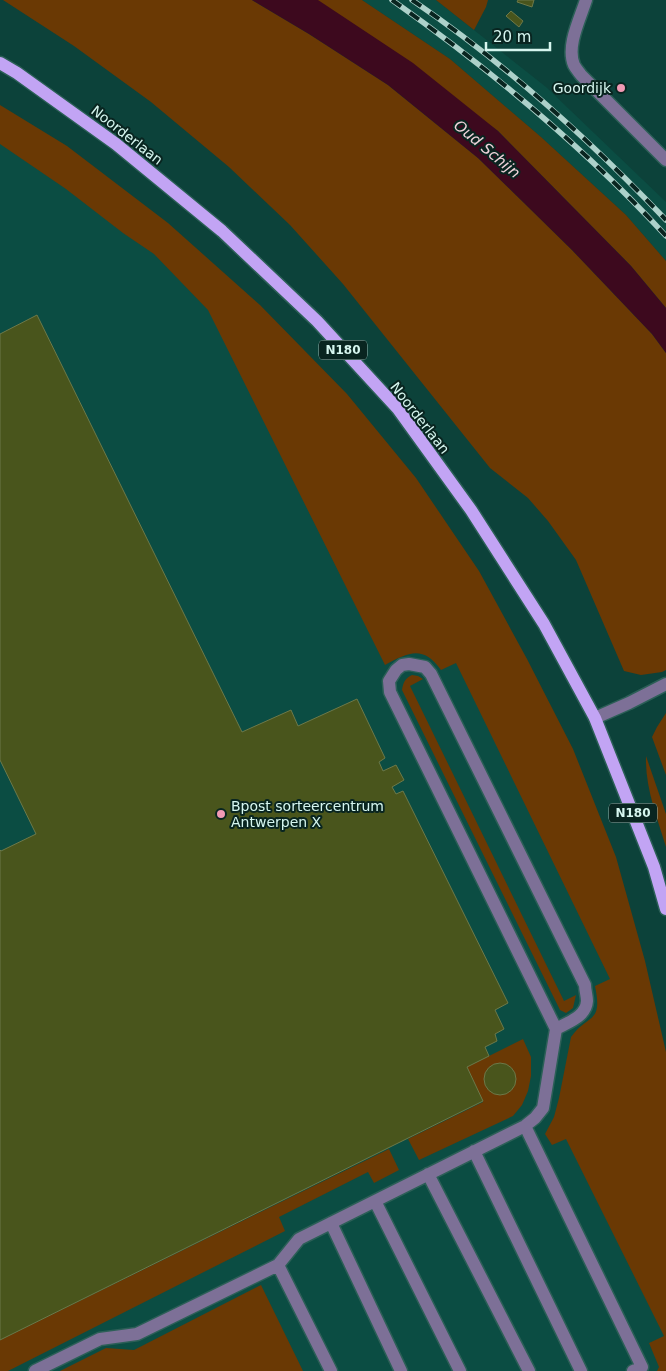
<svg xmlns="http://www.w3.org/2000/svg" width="666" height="1371" font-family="'DejaVu Sans',sans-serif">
	<rect width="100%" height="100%" fill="#0c423a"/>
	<path fill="#0b4d43" d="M 362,0 L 436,0 L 546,87 L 666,202 L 666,261 L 626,215 L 541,137 L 450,59 Z
		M 0,131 L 187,264 L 549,756 L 658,1126 L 666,1371 L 0,1371 Z"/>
	<path fill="#6a3904" d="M 3,0 L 252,0 L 309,34 L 388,85 L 478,158 L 572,250 L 652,334 L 666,353 L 666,670 L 662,672 L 641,675 L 624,671 L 576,560 L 548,521 L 528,498 L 490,468 L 343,284 L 290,225 L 229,167 L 151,102 L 74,46 Z
		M 313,0 L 362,0 L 450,59 L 541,137 L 626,215 L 666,261 L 666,308 L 631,266 L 498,131 Z
		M 436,0 L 488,0 L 486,7 L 474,30 Z
		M 0,105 L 67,146 L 168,223 L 260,305 L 347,394 L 416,478 L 479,571 L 527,659 L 573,749 L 616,857 L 645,961 L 666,1052 L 666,1371 L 657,1371 L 659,1367 L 649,1343 L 664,1336 L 566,1139 L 552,1145 L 545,1134 L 554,1117 L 559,1098 L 571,1037 C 588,1013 603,1025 595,986 L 610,979 L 456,663 L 441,670 C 423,645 409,652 385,665 L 208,310 L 154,254 L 123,233 L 66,189 L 0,144 Z
		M 412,675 L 418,676 L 423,679 L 410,686 L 564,1001 L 576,995 L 573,1008 L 566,1013 L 560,1010 L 402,690 C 403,683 405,678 412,675 Z
		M 666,713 L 666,775 L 652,737 L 657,727 Z
		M 646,756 L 666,814 L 666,847 C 657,817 645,788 646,756 Z
		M 523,1039 L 531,1057 L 531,1076 L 528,1091 L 522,1105 L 513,1116 L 419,1160 L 408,1139 L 483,1102 L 467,1067 Z
		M 389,1149 L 399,1170 L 374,1183 L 368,1172 L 279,1217 L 285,1231 L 8,1371 L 0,1371 L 0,1340 Z
		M 261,1285 L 303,1371 L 60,1371 L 106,1348 L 134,1350 Z"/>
	<path fill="#3d091e" d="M 252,0 L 318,0 L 413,63 L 498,131 L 631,266 L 666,308 L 666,353 L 652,334 L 572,250 L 478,158 L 388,85 L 309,34 Z"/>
	<path fill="#49551c" stroke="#6d7949" d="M 518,0 L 534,0 L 532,7 L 517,2 Z
		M 511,11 L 523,21 L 519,27 L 506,16 Z
		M 37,315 L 242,732 L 291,710 L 298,726 L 357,699 L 385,758 L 379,762 L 383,771 L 396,765 L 404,780 L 392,787 L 396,794 L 403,791 L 508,1003 L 495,1010 L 504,1029 L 495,1034 L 497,1041 L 485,1047 L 489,1056 L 467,1067 L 483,1101 L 0,1340 L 0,850 L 1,851 L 36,834 L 0,760 L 0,334 Z
		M484 1079a16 16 0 1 1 32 0a16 16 0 1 1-32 0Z"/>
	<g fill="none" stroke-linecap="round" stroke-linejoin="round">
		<defs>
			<path id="minor" d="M 586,0 C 580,19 566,46 574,65 C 576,69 579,72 581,75 L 666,160
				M 595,718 L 629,703 L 666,684
				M 525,1126 L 642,1367 L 633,1371
				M 474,1151 L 581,1371
				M 428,1174 L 529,1371
				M 375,1201 L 460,1371
				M 331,1223 L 401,1371
				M 278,1265 L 331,1371
				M 35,1371 L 100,1339 L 137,1334 L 278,1265 L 299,1239 L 525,1126 L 535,1118 L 543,1108 L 556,1029 L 390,692 L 389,681 L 396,670 L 402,665 L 409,664 L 425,667 L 431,674 L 585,985 C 585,990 587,996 587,1001 C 586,1017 568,1022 556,1029"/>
			<path id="major" d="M 0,63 L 17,73 L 116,144 L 222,231 L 317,321 L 398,409 L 471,510 L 544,624 L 595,718 L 654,867 L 666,909"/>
		</defs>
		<use href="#minor" stroke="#2c5f57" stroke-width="15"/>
		<use href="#major" stroke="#2c5f57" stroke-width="15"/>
		<use href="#minor" stroke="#7d7097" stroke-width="12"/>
		<use href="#major" stroke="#c2a4f4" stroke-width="12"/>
		<defs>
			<path id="rail" d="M 392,0 C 491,70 584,147 666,236
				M 412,0 C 505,63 589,139 666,220"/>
		</defs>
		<use href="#rail" stroke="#add1ca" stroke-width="5.5"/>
		<use href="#rail" stroke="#092520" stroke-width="4" stroke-dasharray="11" stroke-linecap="butt"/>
	</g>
	<g fill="#f19ab4" stroke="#092520" stroke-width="2">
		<circle cx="621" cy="88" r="5"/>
		<circle cx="221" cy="814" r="5"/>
	</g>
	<g text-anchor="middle" stroke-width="4" stroke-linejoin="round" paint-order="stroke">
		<g fill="#092520" stroke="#98b7b1" stroke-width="1">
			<rect x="319" y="340.5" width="48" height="19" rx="4"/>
			<rect x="609" y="803.5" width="48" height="19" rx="4"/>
		</g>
		<g font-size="12" font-weight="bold" fill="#d6f6ef">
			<text x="343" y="354">N180</text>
			<text x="633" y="817">N180</text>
		</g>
		<g font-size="14" fill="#d6f6ef" stroke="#092520" text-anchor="end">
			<text x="611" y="93">Goordijk</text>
			<text x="231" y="811" text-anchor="start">Bpost sorteercentrum<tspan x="231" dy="16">Antwerpen X</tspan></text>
		</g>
		<g font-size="14" fill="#d6f6ef" stroke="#092520">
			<text transform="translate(127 135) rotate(38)" y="5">Noorderlaan</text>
			<text transform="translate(420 418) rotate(52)" y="5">Noorderlaan</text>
		</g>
		<g font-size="15" font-style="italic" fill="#efd2da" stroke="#092520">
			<text transform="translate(487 149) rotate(40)" y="5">Oud Schijn</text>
		</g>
	</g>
	<path d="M486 42v8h64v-8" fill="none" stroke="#d6f6ef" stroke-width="2.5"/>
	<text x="493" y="42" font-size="15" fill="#d6f6ef" stroke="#092520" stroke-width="4" paint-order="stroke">20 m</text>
</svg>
